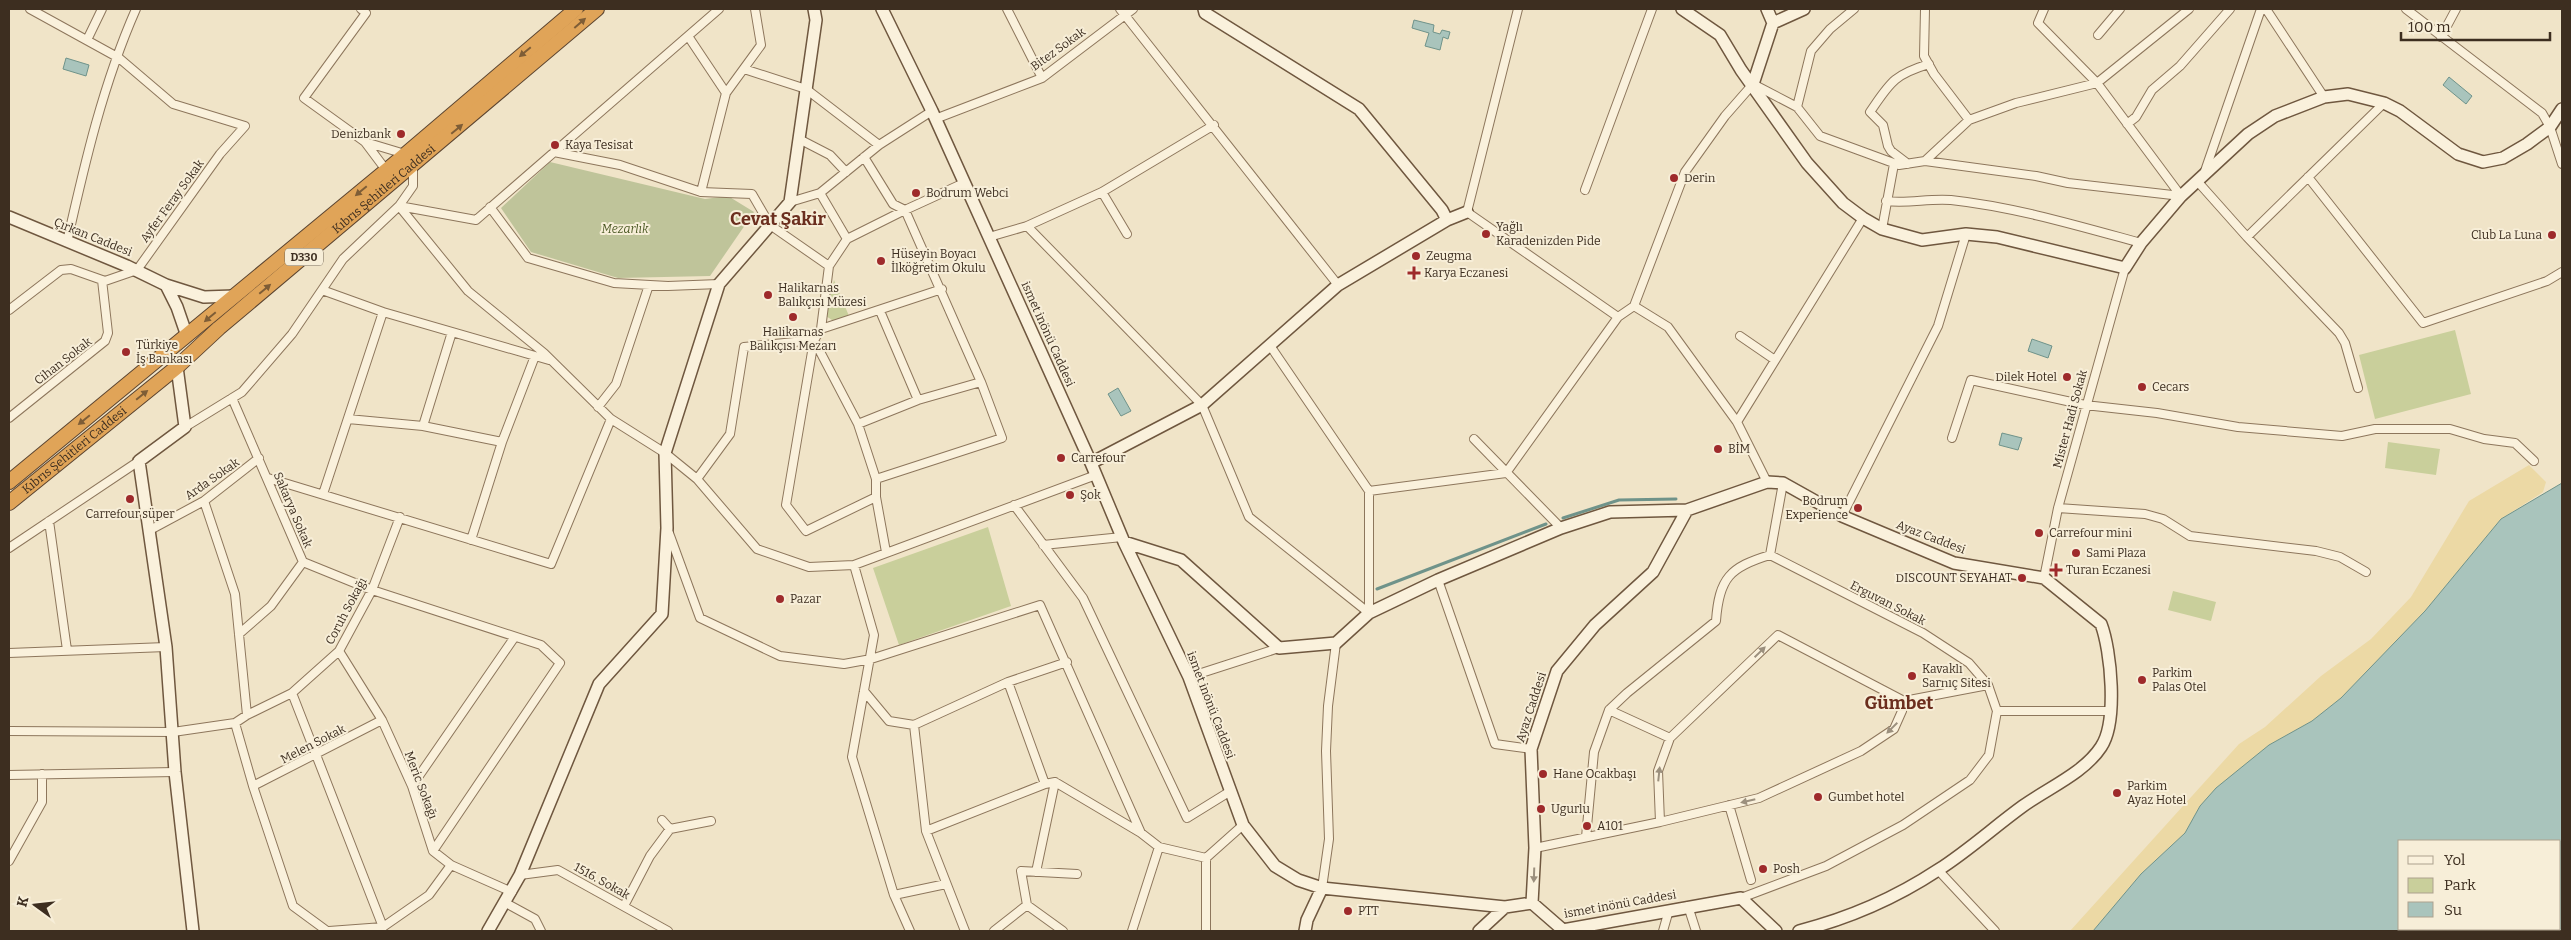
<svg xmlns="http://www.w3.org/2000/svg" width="2571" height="940" font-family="Bitter,serif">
	<rect width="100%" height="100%" fill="#f0e4c8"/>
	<path fill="#c9cf9b" d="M 834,280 L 849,316 L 835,322 L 826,316 Z
		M 2455,330 L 2471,394 L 2375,419 L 2359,355 Z
		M 2388,442 L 2440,449 L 2436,475 L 2385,468 Z
		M 988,527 L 1011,606 L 899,645 L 873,568 Z
		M 2173,591 L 2216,602 L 2211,621 L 2168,610 Z"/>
	<path fill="#ecd9a5" d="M 2529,465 L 2546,482 L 2543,492 L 2501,519 L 2425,611 L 2341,698 L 2312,721 L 2269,745 L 2200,806 L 2185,833 L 2141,874 L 2093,931 L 2070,931 L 2239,744 L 2265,727 L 2321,676 L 2371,639 L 2411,597 L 2469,501 Z"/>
	<path fill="#bfc49a" d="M 550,162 L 705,199 L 728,196 L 754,212 L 710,276 L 618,278 L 531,252 L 501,208 Z"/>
	<path fill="#a9c4bc" stroke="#6f938a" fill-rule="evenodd" d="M 1414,20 L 1434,25 L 1433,32 L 1440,34 L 1442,30 L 1450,32 L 1448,39 L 1443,37 L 1440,50 L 1425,46 L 1429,33 L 1412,28 Z
		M 66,58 L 89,65 L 86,76 L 63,69 Z
		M 2449,77 L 2472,96 L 2466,104 L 2443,85 Z
		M 2032,339 L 2052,346 L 2048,358 L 2028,351 Z
		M 1118,388 L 1131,411 L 1121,416 L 1108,394 Z
		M 2002,433 L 2022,438 L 2018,450 L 1999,445 Z
		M 2562,483 L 2562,931 L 2093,931 L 2141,874 L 2185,833 L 2200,806 L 2216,788 L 2269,745 L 2312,721 L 2341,698 L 2425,611 L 2501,519 ZM 2400,841 L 2560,841 L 2560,929 L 2400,929 Z"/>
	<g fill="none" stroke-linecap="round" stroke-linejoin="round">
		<path stroke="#6f938a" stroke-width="3" d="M 1563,518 L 1619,500 L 1676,499
			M 1377,589 L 1546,524"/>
		<defs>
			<path id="street" d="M 361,9 L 366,13 L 304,98 L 365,142 L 405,154
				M 1007,9 L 1042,78
				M 1120,9 L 1338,285
				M 1518,9 L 1467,212 L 1618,317 L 1634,306 L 1668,327 L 1737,422 L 1767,482
				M 1925,9 L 1924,56 L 1934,74 L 1969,120
				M 2266,9 L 2324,97
				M 2406,9 L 2542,113 L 2550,127 L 2562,164
				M 2098,35 L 2120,9
				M 688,36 L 726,93
				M 2441,37 L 2456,9
				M 87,40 L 102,9
				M 744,69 L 806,89 L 879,145
				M 1797,107 L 1811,51 L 1830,29 L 1854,9
				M 935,119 L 1042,78 L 1133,9
				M 2127,124 L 2136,117 L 2152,90 L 2180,66 L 2230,9
				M 799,139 L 830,155 L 846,172
				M 365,142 L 386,170
				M 554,152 L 620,165 L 701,192 L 752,194 L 770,225 L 829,266
				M 864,157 L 893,204 L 905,210 L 981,382 L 1002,438 L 876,479
				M 1925,161 L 1969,120 L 2016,103 L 2097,83 L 2189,9
				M 1908,164 L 1891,151 L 1888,146 L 1883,125 L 1870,112 C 1890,83 1893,75 1929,64
				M 413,167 L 413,186 L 399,206 L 468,291 L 544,353 L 611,419 L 665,453 L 697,479 L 757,549 L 809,567 L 854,565 L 1096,475
				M 2205,171 L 2261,9
				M 2308,177 L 2423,323 L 2547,281 L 2562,272
				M 2198,182 L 2247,237 L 2339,333 L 2345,343 L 2358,388
				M 1585,190 L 1652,9
				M 701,192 L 726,93 L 761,45 L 755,9
				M 1102,192 L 1127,234
				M 820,193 L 847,239
				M 1886,201 C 1908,204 1929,198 1951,200 C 2015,207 2079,226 2141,243
				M 790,202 L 820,193 L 879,145 L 932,111
				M 490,207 L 528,258 L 614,283 L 668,286 L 719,284
				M 1027,226 L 1202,405 L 1249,517 L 1369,613 L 1369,491 L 1271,347
				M 1882,229 L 1894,164
				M 989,237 L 1027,226 L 1102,192 L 1214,125
				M 2247,237 L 2384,103
				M 67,242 C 85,162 103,84 136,9
				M 322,290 L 383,312 L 323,494
				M 1634,306 L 1685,172 L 1725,116 L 1753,84 L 1797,107 L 1820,136 L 1899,165 L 1925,161 L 2036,176 L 2068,183 L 2181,196 L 2097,83 L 2038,23 L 2044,9
				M 9,310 L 61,270 L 71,269 L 105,281 L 137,270 L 220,154 L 245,126 L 173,104 L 119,58 L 30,9
				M 880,311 L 918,400
				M 383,312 L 549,360
				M 821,329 L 942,289
				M 1740,336 L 1775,360
				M 232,398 L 303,562 L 372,590 L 541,645 L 560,663 L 433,851
				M 598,407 L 616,384 L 649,285
				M 9,418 L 105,341 L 108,333 L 102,280
				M 348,419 L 423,426 L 452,332
				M 1737,422 L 1863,218
				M 858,424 L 918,400 L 981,382
				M 423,426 L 502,442 L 471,540
				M 185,427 L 242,392 L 292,334 L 343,259 L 399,206 L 476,220 L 719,9
				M 1952,438 L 1971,380 L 2085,405 L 2157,413 L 2238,427 L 2342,436 L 2375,429 L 2450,429 L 2484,439 L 2515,443 L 2534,461
				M 1474,439 L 1561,528
				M 502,442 L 535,356
				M 268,478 L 551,564 L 611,419
				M 697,479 L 730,434 L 744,347 L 814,340 L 786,505 L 806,531 L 876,497
				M 1369,491 L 1506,473 L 1618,317
				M 204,501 L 235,594 L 247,715
				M 1014,505 L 1083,598 L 1187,818 L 1229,792
				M 2058,508 L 2145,514 L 2163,519 L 2190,536 L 2316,551 L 2340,557 L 2366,572
				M 1842,516 L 1938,326 L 1966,234
				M 49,521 L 67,650
				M 150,530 L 204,501 L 259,458
				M 669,533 L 700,618 L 780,656 L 844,664 L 871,659 L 1040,605 L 1141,833 L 1159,847
				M 1043,545 L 1122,537
				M 9,548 L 139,461
				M 886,552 L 876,497 L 876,479 L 858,424 L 814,340 L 821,329 L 829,266 L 847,239 L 905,210 L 964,183
				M 1770,555 L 1783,483
				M 854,565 L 874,635 L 852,757 L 894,895 L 910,931
				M 2044,578 L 2058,508 L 2125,268
				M 1438,580 L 1495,744 L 1531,749
				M 239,634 L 271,606 L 303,562
				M 339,651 L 382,720 L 412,786 L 433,851 L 451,865 L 512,892
				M 9,653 L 166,647
				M 1189,677 L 1279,648
				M 1008,682 L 1045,784 L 1055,782 L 1141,833
				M 864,691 L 889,721 L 914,725 L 926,831 L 965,931
				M 292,693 L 383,927
				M 1904,701 L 1988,685
				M 1609,710 L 1670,738
				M 1997,711 L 2111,711
				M 235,723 L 253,786 L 293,906 L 327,931
				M 914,725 L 1008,682 L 1067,662
				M 9,731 L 173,732 L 235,723 L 247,715 L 292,693 L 339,651 L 372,590 L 400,517
				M 9,775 L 175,772
				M 253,786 L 382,720
				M 412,786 L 514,638
				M 1729,805 L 1751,880
				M 662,820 L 670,829
				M 926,831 L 1045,784
				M 1586,837 L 1594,752 L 1609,710 L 1627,693 L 1716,621 C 1719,578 1730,567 1770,555 L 1923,633 L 1969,663 L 1988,685 L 1997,711 L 1989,755 L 1970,780 L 1903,825 L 1826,866 L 1741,898
				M 1535,848 L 1660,822 L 1759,798 L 1861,751 L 1894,729 L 1902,711 L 1904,701 L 1778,635 L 1670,738 L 1658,771 L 1660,822
				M 1206,858 L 1206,931
				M 9,861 L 42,802 L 42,774
				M 1938,870 L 1995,931
				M 1036,872 L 1055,782
				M 520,875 L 558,870 L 668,931
				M 1322,888 L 1329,839 L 1326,751 L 1328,706 L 1336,643
				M 894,895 L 946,884
				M 504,902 L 535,919 L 541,931
				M 624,906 L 650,856 L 670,829 L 711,821
				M 1688,906 L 1696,931
				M 329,931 L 383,927 L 429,895 L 451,865
				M 994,931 L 1027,905
				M 1063,931 L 1027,905 L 1021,871 L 1077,874
				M 1132,931 L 1159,847 L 1206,858 L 1243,825
				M 1663,931 L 1669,910"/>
			<path id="secondary" d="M 882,9 L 932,111 L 1091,463 L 1124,542 L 1189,677 L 1243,825 L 1275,866 L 1298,880 L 1322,888 L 1505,907 L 1532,903 L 1563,930
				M 1204,9 L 1205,13 L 1359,109 L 1442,210 L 1447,220
				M 1682,9 L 1720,35 L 1741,70 L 1807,163 L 1843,203 L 1863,218 L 1882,229 L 1922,240 L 1966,234 L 1997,237 L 2125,268 L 2141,243 L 2181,196 L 2248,134 L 2275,116 L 2324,97 L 2348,94 L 2384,103 L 2400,111 L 2458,154 L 2483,162 L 2503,158 L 2527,144 L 2550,127 L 2562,109
				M 1773,23 L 1804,9
				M 1753,84 L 1773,23 L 1767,9
				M 9,217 L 127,266 L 166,285
				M 187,336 L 177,307 L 166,285 L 204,297 L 234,296
				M 177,367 L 185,427 L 139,461 L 166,647 L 175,772 L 193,931
				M 1091,463 L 1202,405 L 1338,285 L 1447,220 L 1467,212
				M 1124,542 L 1181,560 L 1279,648 L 1336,643 L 1369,613 L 1438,580 L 1561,528 L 1610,512 L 1687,510
				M 1532,903 L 1535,848 L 1531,749 L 1557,671 L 1595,625 L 1653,572 L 1687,510 L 1767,482 L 1783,483 L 1842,516 L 1954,563 L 2044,578 L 2101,624 C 2111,650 2118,722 2101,747 C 2084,773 2048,788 2023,806 C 1994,827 1968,851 1938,870 C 1894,899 1850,918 1799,931
				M 1563,930 L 1741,898 L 1776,931
				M 488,931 L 520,875 L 599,684 L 662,614 L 667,528 L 665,453 L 719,284 L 790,202 L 816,20 L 814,9
				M 1305,931 L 1307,920 L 1322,888
				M 1479,931 L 1505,907"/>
			<g id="highway">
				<path d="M 9,482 L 393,165 L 576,9"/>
				<path id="s1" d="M 9,503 L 177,367 L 219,328 L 597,9"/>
			</g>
		</defs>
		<use href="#street" stroke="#8d765c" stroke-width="10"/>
		<use href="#secondary" stroke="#6f573f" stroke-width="14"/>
		<use href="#highway" stroke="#5b4430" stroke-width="16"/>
		<use href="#street" stroke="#faf1dc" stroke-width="8"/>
		<use href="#secondary" stroke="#faf1dc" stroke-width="11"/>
		<use href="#highway" stroke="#e0a458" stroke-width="14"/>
	</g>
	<defs><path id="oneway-solid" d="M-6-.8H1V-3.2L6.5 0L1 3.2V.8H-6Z" transform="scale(1.25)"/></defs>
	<g fill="#7e5d36">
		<use href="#oneway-solid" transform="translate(580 23) rotate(-41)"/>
		<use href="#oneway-solid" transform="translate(525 52) rotate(140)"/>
		<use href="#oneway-solid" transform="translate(457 129) rotate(-40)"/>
		<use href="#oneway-solid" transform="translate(361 191) rotate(140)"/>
		<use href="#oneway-solid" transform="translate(265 289) rotate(-40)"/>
		<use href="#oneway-solid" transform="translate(210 317) rotate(140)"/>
		<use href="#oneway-solid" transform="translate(142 395) rotate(-39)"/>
		<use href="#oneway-solid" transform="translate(84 420) rotate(141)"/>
	</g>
	<g fill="#9c907e">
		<use href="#oneway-solid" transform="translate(1760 652) rotate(-44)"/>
		<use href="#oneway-solid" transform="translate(1892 728) rotate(135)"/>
		<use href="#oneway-solid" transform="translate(1659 774) rotate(-84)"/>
		<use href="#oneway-solid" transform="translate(1748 801) rotate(167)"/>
		<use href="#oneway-solid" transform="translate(1534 875) rotate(92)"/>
	</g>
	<g fill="#9e2a2b" stroke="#f7eed8" stroke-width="2">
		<circle cx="401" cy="134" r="5"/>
		<circle cx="555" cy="145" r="5"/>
		<circle cx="1674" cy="178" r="5"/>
		<circle cx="916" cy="193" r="5"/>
		<circle cx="1486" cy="234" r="5"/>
		<circle cx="2552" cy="235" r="5"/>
		<circle cx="1416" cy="256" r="5"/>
		<circle cx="881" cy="261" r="5"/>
		<path d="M1411.5 265.5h5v5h5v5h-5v5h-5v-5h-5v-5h5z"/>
		<circle cx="768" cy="295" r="5"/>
		<circle cx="793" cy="317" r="5"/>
		<circle cx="126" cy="352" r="5"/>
		<circle cx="2067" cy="377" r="5"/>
		<circle cx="2142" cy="387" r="5"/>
		<circle cx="1718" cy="449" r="5"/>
		<circle cx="1061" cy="458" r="5"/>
		<circle cx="1070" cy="495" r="5"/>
		<circle cx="130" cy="499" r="5"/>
		<circle cx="1858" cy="508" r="5"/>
		<circle cx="2039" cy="533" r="5"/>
		<circle cx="2076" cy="553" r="5"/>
		<path d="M2053.5 562.5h5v5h5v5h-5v5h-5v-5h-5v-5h5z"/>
		<circle cx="2022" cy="578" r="5"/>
		<circle cx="780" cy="599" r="5"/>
		<circle cx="1912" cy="676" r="5"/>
		<circle cx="2142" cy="680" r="5"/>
		<circle cx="1543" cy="774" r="5"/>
		<circle cx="2117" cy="793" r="5"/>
		<circle cx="1818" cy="797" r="5"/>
		<circle cx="1541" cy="809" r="5"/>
		<circle cx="1587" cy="826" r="5"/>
		<circle cx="1763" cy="869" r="5"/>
		<circle cx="1348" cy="911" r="5"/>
	</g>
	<g text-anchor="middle" stroke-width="4" stroke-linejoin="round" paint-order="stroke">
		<rect fill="#f7eed8" stroke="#756857" stroke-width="1" x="285" y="248.5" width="38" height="17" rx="4"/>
		<g font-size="11" font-weight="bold" fill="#3d2e20">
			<text x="304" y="261">D330</text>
		</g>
		<g font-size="12" fill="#3d2e20" stroke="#f7eed8">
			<text transform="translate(1058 49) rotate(-36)" y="4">Bitez Sokak</text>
			<text dy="4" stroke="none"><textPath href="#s1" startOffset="489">Kıbrıs Şehitleri Caddesi</textPath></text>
			<text transform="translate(172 201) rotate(-54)" y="4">Ayfer Feray Sokak</text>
			<text transform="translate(93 237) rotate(22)" y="4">Çırkan Caddesi</text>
			<text transform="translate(1048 334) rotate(66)" y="4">ismet inönü Caddesi</text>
			<text transform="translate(63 361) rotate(-38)" y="4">Cihan Sokak</text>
			<text transform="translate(2070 419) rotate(-75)" y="4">Mister Hadi Sokak</text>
			<text dy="4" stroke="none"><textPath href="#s1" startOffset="84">Kıbrıs Şehitleri Caddesi</textPath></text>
			<text transform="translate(212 479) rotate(-35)" y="4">Arda Sokak</text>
			<text transform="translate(293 510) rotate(67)" y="4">Sakarya Sokak</text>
			<text transform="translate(1931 537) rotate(21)" y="4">Ayaz Caddesi</text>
			<text transform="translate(1888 603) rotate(27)" y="4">Erguvan Sokak</text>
			<text transform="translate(346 611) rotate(-62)" y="4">Coruh Sokağı</text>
			<text transform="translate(1211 705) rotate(69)" y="4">ismet inönü Caddesi</text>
			<text transform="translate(1531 707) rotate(-72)" y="4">Ayaz Caddesi</text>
			<text transform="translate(313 744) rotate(-27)" y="4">Melen Sokak</text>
			<text transform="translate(421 785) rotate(69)" y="4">Meric Sokağı</text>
			<text transform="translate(602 881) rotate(29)" y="4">1516. Sokak</text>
			<text transform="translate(1620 904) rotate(-10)" y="4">ismet inönü Caddesi</text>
		</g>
		<g font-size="12" fill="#3d2e20" stroke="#f7eed8" text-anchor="start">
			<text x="391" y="138" text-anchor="end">Denizbank</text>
			<text x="565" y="149">Kaya Tesisat</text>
			<text x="1684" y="182">Derin</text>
			<text x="926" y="197">Bodrum Webci</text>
			<text x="1496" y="231">Yağlı<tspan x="1496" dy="14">Karadenizden Pide</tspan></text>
			<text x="2542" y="239" text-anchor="end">Club La Luna</text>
			<text x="891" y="258">Hüseyin Boyacı<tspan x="891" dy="14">İlköğretim Okulu</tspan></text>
			<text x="1426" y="260">Zeugma</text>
			<text x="1424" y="277">Karya Eczanesi</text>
			<text x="778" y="292">Halikarnas<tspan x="778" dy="14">Balıkçısı Müzesi</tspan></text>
			<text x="793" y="336" text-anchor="middle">Halikarnas<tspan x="793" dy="14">Balıkçısı Mezarı</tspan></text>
			<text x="136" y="349">Türkiye<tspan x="136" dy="14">İş Bankası</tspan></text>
			<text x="2057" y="381" text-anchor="end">Dilek Hotel</text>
			<text x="2152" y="391">Cecars</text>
			<text x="1728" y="453">BİM</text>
			<text x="1071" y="462">Carrefour</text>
			<text x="1080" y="499">Şok</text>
			<text x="1848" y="505" text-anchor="end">Bodrum<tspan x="1848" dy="14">Experience</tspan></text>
			<text x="130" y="518" text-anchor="middle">Carrefour süper</text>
			<text x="2049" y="537">Carrefour mini</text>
			<text x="2086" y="557">Sami Plaza</text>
			<text x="2066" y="574">Turan Eczanesi</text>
			<text x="2012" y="582" text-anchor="end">DISCOUNT SEYAHAT</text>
			<text x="790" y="603">Pazar</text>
			<text x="1922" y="673">Kavaklı<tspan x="1922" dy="14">Sarnıç Sitesi</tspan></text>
			<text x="2152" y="677">Parkim<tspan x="2152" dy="14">Palas Otel</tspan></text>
			<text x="1553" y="778">Hane Ocakbaşı</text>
			<text x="2127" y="790">Parkim<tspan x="2127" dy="14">Ayaz Hotel</tspan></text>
			<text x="1828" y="801">Gumbet hotel</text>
			<text x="1551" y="813">Ugurlu</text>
			<text x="1597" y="830">A101</text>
			<text x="1773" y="873">Posh</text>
			<text x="1358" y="915">PTT</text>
		</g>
		<g font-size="12" font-style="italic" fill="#4d5a26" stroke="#f7eed8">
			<text x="625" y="233">Mezarlık</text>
		</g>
		<g font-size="18" font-weight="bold" fill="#6b2e1e" stroke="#f7eed8">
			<text x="778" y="225">Cevat Şakir</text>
			<text x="1899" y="709">Gümbet</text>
		</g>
	</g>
	<rect width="2571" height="940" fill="none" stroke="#3d2e20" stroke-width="20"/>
	<rect x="2398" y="840" width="162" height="90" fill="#f7eed8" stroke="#ada18e"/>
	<rect x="2408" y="856" width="25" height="8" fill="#faf1dc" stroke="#ada18e"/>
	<text x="2444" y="865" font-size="15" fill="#3d2e20">Yol</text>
	<rect x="2408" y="878" width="25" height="15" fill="#c9cf9b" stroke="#ada18e"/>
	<text x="2444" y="890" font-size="15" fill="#3d2e20">Park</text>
	<rect x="2408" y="902" width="25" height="15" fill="#a9c4bc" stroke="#ada18e"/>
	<text x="2444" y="915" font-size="15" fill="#3d2e20">Su</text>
	<g transform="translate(35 905) rotate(285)" stroke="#f7eed8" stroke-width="4" paint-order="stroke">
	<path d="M0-4L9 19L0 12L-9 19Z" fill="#3d2e20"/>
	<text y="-8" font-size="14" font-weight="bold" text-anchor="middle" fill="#3d2e20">K</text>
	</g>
	<path d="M2401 32v8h149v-8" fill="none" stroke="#3d2e20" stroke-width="2.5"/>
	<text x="2408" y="32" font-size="15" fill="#3d2e20" stroke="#f7eed8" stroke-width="4" paint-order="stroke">100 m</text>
</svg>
